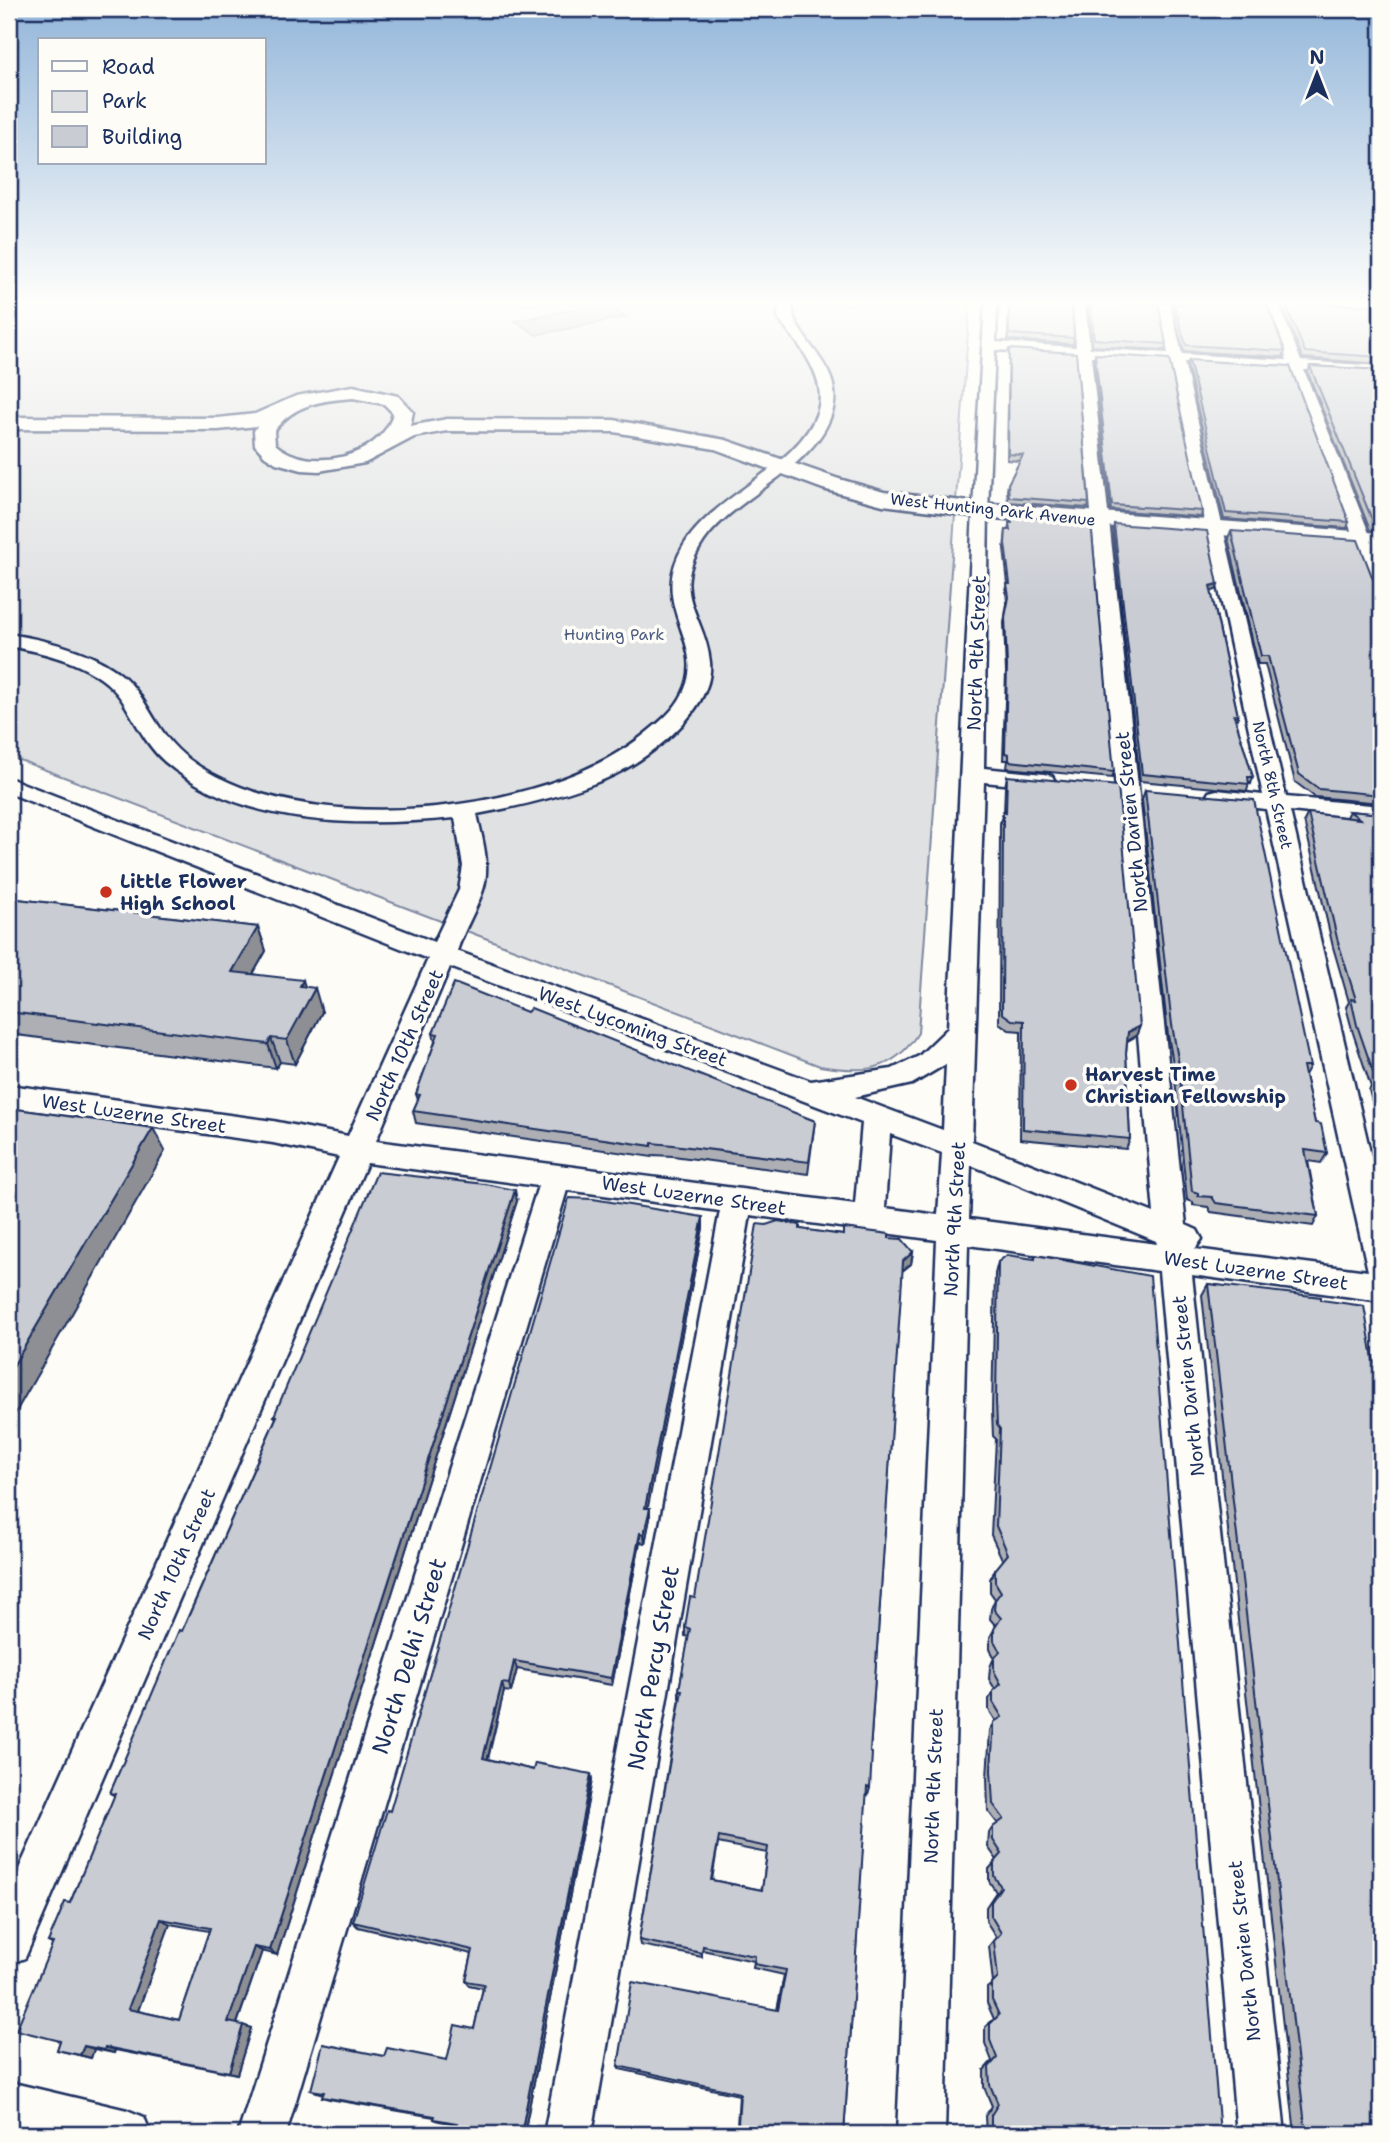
<svg xmlns="http://www.w3.org/2000/svg" width="1390" height="2143" font-family="'Shantell Sans',sans-serif">
	<rect width="100%" height="100%" fill="#fdfcf7"/>
	<filter id="ink" filterUnits="userSpaceOnUse"><feTurbulence type="fractalNoise" baseFrequency=".0143" numOctaves="2"/><feDisplacementMap in="SourceGraphic" scale="14" xChannelSelector="R" yChannelSelector="G"/><feConvolveMatrix kernelMatrix="1 2 1 2 8 2 1 2 1" color-interpolation-filters="sRGB"/></filter>
	<g filter="url(#ink)">
		<path fill="#e0e1e3" stroke="#7e88a0" stroke-width="2" d="M 9,304 L 970,304 L 918,1033 C 893,1073 862,1073 820,1066 L 9,756 Z"/>
		<path fill="#b3b8c5" stroke="#76819c" stroke-width="2" d="M 600,304 L 605,304 L 626,317 L 536,335 L 516,321 Z"/>
		<g fill="none" stroke-linecap="round" stroke-linejoin="round">
			<defs>
				<path id="minor" d="M 780,304 L 792,304 C 790,338 844,364 833,409 C 818,468 736,495 704,541 C 668,594 705,614 710,662 C 715,711 645,762 605,779 C 565,796 520,806 477,814 C 482,838 491,865 483,890 C 476,911 464,929 457,951 L 811,1081 L 892,1069 L 919,1056 L 948,1028 C 961,787 969,545 985,304 L 997,304 L 996,342 L 1076,347 L 1073,304 L 1085,304 L 1090,348 L 1168,353 L 1158,304 L 1170,304 L 1182,354 L 1287,360 L 1266,304 L 1279,304 L 1301,361 L 1381,366 L 1381,374 L 1304,370 L 1381,563 L 1381,592 L 1372,586 L 1290,369 L 1184,362 L 1286,797 L 1381,806 L 1381,820 L 1290,811 L 1381,1199 L 1381,1301 L 1192,1275 L 1285,2134 L 1237,2134 L 1159,1271 L 968,1245 L 945,2134 L 897,2134 L 937,1240 L 750,1215 L 592,2134 L 544,2134 L 720,1211 L 567,1190 L 286,2134 L 238,2134 L 538,1186 L 367,1163 L 25,1958 L 9,1964 L 9,1891 L 339,1157 L 273,1143 L 9,1107 L 9,1085 L 273,1121 L 348,1136 L 428,959 L 9,793 L 9,778 L 434,942 L 459,890 L 463,866 L 455,818 C 358,827 243,828 164,761 C 145,744 135,720 122,700 C 99,665 47,653 9,646 L 9,634 C 46,640 95,651 124,677 C 141,692 150,714 163,732 C 176,752 199,768 220,778 C 333,834 542,813 641,737 C 657,724 674,712 683,693 C 709,641 646,607 684,545 C 715,494 801,466 818,410 C 826,384 808,357 793,337 C 789,331 780,323 778,317 C 777,313 779,308 780,304 ZM 995,350 L 1077,355 L 1154,1213 L 972,1141 L 984,782 L 1044,788 L 1052,786 L 1055,781 L 1052,776 L 1044,774 L 984,768 L 988,510 ZM 1091,356 L 1170,361 L 1263,795 L 1217,790 L 1209,792 L 1206,797 L 1209,802 L 1217,804 L 1266,809 L 1368,1271 L 1195,1249 L 1202,1239 L 1197,1230 L 1186,1225 ZM 450,967 L 862,1123 L 855,1204 L 376,1141 ZM 946,1064 L 943,1130 L 855,1097 L 912,1084 ZM 890,1134 L 942,1153 L 938,1215 L 885,1208 ZM 971,1165 L 1156,1241 L 1157,1244 L 969,1219 Z
					M 9,2082 L 127,2110 L 144,2117 L 151,2134 L 26,2134 L 9,2130 Z"/>
				<path id="major" d="M 353,386 L 398,396 L 413,412 L 410,426 L 447,419 L 614,420 L 726,440 L 839,479 L 884,492 L 980,503 L 1381,533 L 1381,547 L 980,517 L 883,505 L 823,489 L 715,449 L 614,432 L 447,431 L 414,437 L 365,463 L 319,471 L 302,470 L 276,463 L 265,456 L 255,445 L 254,431 L 257,426 L 218,430 L 9,429 L 9,417 L 218,418 L 255,414 L 296,396 ZM 353,398 L 384,404 L 393,413 C 382,458 309,474 275,444 L 274,431 C 293,404 323,400 353,398 Z"/>
			</defs>
			<use href="#minor" stroke="#1b2f5e" stroke-width="5"/>
			<use href="#major" stroke="#1b2f5e" stroke-width="5"/>
			<use href="#minor" fill="#fdfcf7" fill-rule="evenodd"/>
			<use href="#major" fill="#fdfcf7" fill-rule="evenodd"/>
		</g>
		<path fill="#adafb5" stroke="#1b2f5e" stroke-width="2" fill-rule="evenodd" d="M 1010,304 L 1074,338 L 1073,344 L 1008,340 L 1008,317 Z
			M 1088,304 L 1158,304 L 1166,344 L 1165,350 L 1092,346 Z
			M 1171,304 L 1267,304 L 1285,351 L 1283,357 L 1184,351 Z
			M 1280,304 L 1381,305 L 1381,364 L 1303,358 Z
			M 1009,349 L 1089,503 L 1088,508 L 1008,502 L 1007,490 L 1008,484 L 1020,461 L 1007,460 Z
			M 1095,354 L 1202,511 L 1201,517 L 1111,510 L 1094,359 Z
			M 1189,360 L 1349,522 L 1347,528 L 1224,519 L 1187,365 Z
			M 1310,366 L 1381,370 L 1381,532 L 1370,530 L 1308,373 Z
			M 1011,516 L 1114,772 L 1112,778 L 1007,768 L 1008,760 L 1003,760 L 1006,672 L 1004,623 L 1007,603 L 1006,590 L 1008,584 L 1004,549 L 1006,530 L 1008,530 Z
			M 1114,524 L 1218,584 L 1216,590 L 1211,591 L 1238,716 L 1236,721 L 1253,777 L 1251,784 L 1249,783 L 1247,791 L 1140,781 L 1113,530 Z
			M 1231,531 L 1373,579 L 1381,584 L 1381,803 L 1315,797 L 1295,782 L 1265,664 L 1258,664 L 1228,538 Z
			M 1381,543 L 1381,557 L 1378,549 Z
			M 1007,776 L 1140,1026 L 1136,1036 L 1127,1041 L 1126,1053 L 1130,1139 L 1126,1149 L 1020,1139 L 1021,1031 L 1009,1030 L 999,1023 L 1000,823 L 1003,812 L 1004,813 L 1005,787 Z
			M 1145,790 L 1310,1066 L 1305,1075 L 1315,1123 L 1327,1153 L 1321,1163 L 1308,1161 L 1318,1216 L 1313,1226 L 1211,1212 L 1208,1207 L 1193,1205 L 1193,1202 L 1187,1200 L 1174,1069 L 1168,1035 L 1142,800 Z
			M 1349,811 L 1381,814 L 1381,1136 L 1369,1090 L 1371,1087 L 1353,1033 L 1346,1007 L 1349,1002 L 1333,947 L 1304,821 L 1308,813 L 1346,817 Z
			M 9,898 L 258,927 L 266,951 L 253,974 L 305,987 L 322,1012 L 295,1064 L 280,1062 L 276,1068 L 9,1034 Z
			M 527,1012 L 815,1121 L 808,1174 L 673,1156 L 653,1155 L 652,1157 L 416,1123 L 413,1111 L 418,1100 L 416,1094 L 435,1042 L 433,1033 Z
			M 517,1201 L 277,1955 L 262,1951 L 237,2024 L 251,2028 L 237,2074 L 115,2050 L 114,2053 L 94,2049 L 91,2058 L 57,2050 L 60,2041 L 52,1944 L 48,1942 L 70,1903 L 115,1796 L 110,1793 L 276,1418 L 274,1416 ZM 170,1924 L 209,1931 L 179,2020 L 138,2011 Z
			M 703,1217 L 703,1228 L 647,1508 L 650,1508 L 650,1518 L 645,1543 L 640,1542 L 612,1685 L 517,1669 L 511,1692 L 504,1691 L 488,1759 L 533,1770 L 591,1774 L 592,1780 L 524,2134 L 507,2134 L 486,2130 L 485,2134 L 456,2134 L 457,2124 L 439,2121 L 434,2119 L 434,2117 L 329,2099 L 322,2097 L 323,2094 L 311,2090 L 384,2056 L 447,2060 L 474,2029 L 483,1988 L 469,1985 L 466,1981 L 472,1954 L 358,1927 L 353,1922 L 390,1811 Z
			M 800,1229 L 842,1235 L 889,1238 L 913,1252 L 911,1264 L 902,1271 L 870,1752 L 870,1788 L 868,1795 L 866,1794 L 844,2134 L 740,2134 L 741,2127 L 737,2126 L 739,2095 L 619,2069 L 618,2066 L 777,2010 L 784,1975 L 753,1968 L 754,1961 L 702,1950 L 702,1957 L 640,1945 L 639,1940 L 680,1698 L 679,1698 L 679,1690 L 689,1637 L 685,1636 L 685,1627 L 695,1598 ZM 718,1843 L 767,1853 L 762,1890 L 712,1880 Z
			M 1035,1255 L 1220,2134 L 986,2134 L 985,2116 L 992,2106 L 984,2087 L 984,2070 L 992,2061 L 985,2043 L 985,2027 L 994,2019 L 987,2003 L 987,1988 L 993,1983 L 989,1946 L 996,1937 L 986,1921 L 986,1907 L 996,1892 L 989,1881 L 989,1869 L 997,1860 L 988,1847 L 989,1833 L 993,1827 L 998,1824 L 988,1811 L 987,1777 L 990,1730 L 996,1721 L 989,1710 L 989,1699 L 995,1689 L 989,1679 L 990,1667 L 994,1658 L 990,1649 L 990,1637 L 996,1626 L 990,1619 L 991,1609 L 995,1599 L 990,1592 L 990,1579 L 995,1570 L 1003,1561 L 991,1535 L 996,1439 L 993,1436 L 992,1411 L 995,1274 L 998,1262 L 1034,1259 Z
			M 1208,1284 L 1321,1300 L 1378,1397 L 1381,2134 L 1295,2134 L 1202,1295 Z"/>
		<path fill="#8d8f94" stroke="#1b2f5e" stroke-width="2" d="M 1218,584 L 1216,590 L 1208,592 L 1210,586 Z
			M 258,927 L 266,951 L 241,995 L 232,972 Z
			M 303,980 L 309,999 L 315,988 L 322,1012 L 295,1064 L 287,1040 L 300,986 Z
			M 1140,1026 L 1136,1036 L 1124,1043 L 1128,1032 Z
			M 271,1038 L 280,1062 L 276,1068 L 268,1044 Z
			M 153,1128 L 165,1151 L 9,1424 L 9,1373 Z
			M 515,1190 L 517,1201 L 277,1955 L 270,1950 Z
			M 703,1217 L 703,1228 L 646,1517 L 645,1508 Z
			M 913,1252 L 911,1264 L 901,1272 L 903,1261 Z
			M 650,1508 L 650,1518 L 645,1543 L 644,1534 Z
			M 640,1533 L 640,1542 L 612,1685 L 611,1678 Z
			M 514,1661 L 517,1669 L 511,1692 L 509,1684 Z
			M 502,1683 L 504,1691 L 486,1765 L 483,1758 Z
			M 591,1774 L 592,1780 L 524,2134 L 521,2134 Z
			M 161,1919 L 170,1924 L 137,2013 L 128,2009 Z
			M 254,1947 L 262,1951 L 236,2026 L 228,2022 Z
			M 243,2025 L 251,2028 L 237,2074 L 229,2072 Z
			M 84,2046 L 94,2049 L 91,2058 L 80,2055 Z
			M 105,2047 L 115,2050 L 114,2053 L 104,2050 Z
			M 482,2129 L 486,2130 L 485,2134 L 481,2134 Z"/>
		<path fill="#c9ccd3" stroke="#1b2f5e" stroke-width="2" fill-rule="evenodd" d="M 1010,304 L 1072,304 L 1074,338 L 1009,334 L 1009,311 Z
			M 1090,304 L 1158,304 L 1166,344 L 1094,339 Z
			M 1174,304 L 1267,304 L 1285,351 L 1186,345 Z
			M 1285,304 L 1381,305 L 1381,357 L 1305,352 Z
			M 1009,349 L 1076,353 L 1089,503 L 1009,497 L 1008,484 L 1023,455 L 1008,454 Z
			M 1095,354 L 1169,359 L 1202,511 L 1112,505 Z
			M 1189,360 L 1290,366 L 1349,522 L 1226,513 Z
			M 1310,366 L 1381,370 L 1381,524 L 1373,522 Z
			M 1011,516 L 1091,522 L 1114,772 L 1009,761 L 1009,754 L 1005,753 L 1007,666 L 1005,617 L 1009,597 L 1007,584 L 1010,584 L 1005,543 L 1006,530 L 1010,530 L 1009,523 L 1012,523 Z
			M 1114,524 L 1207,531 L 1218,584 L 1210,586 L 1238,716 L 1234,715 L 1253,777 L 1248,777 L 1249,784 L 1142,774 Z
			M 1231,531 L 1358,540 L 1373,579 L 1381,584 L 1381,795 L 1319,789 L 1299,774 L 1268,656 L 1261,656 Z
			M 1007,776 L 1118,786 L 1140,1026 L 1128,1032 L 1126,1053 L 1130,1139 L 1023,1129 L 1024,1021 L 1012,1020 L 1002,1013 L 1003,812 L 1006,813 Z
			M 1145,790 L 1254,800 L 1310,1066 L 1303,1066 L 1315,1123 L 1321,1124 L 1327,1153 L 1305,1150 L 1318,1216 L 1216,1203 L 1212,1197 L 1198,1196 L 1198,1193 L 1192,1191 L 1178,1059 L 1172,1025 Z
			M 1349,811 L 1381,814 L 1381,1110 L 1374,1082 L 1377,1083 L 1357,1025 L 1351,999 L 1356,1000 L 1337,938 L 1308,813 L 1360,819 Z
			M 9,898 L 258,927 L 232,972 L 303,980 L 300,986 L 315,988 L 287,1040 L 271,1038 L 268,1044 L 9,1012 Z
			M 454,983 L 527,1012 L 531,1008 L 815,1121 L 809,1162 L 673,1145 L 652,1143 L 652,1146 L 413,1111 L 420,1095 L 416,1094 L 438,1034 L 433,1033 Z
			M 9,1108 L 153,1128 L 9,1373 Z
			M 377,1172 L 485,1184 L 515,1190 L 270,1950 L 254,1947 L 228,2022 L 243,2025 L 229,2072 L 105,2047 L 104,2050 L 84,2046 L 80,2055 L 57,2050 L 60,2041 L 16,2030 L 53,1943 L 48,1942 L 65,1902 L 70,1903 L 115,1794 L 110,1793 L 125,1758 L 179,1630 L 182,1631 L 277,1416 L 274,1416 ZM 161,1919 L 210,1928 L 179,2020 L 128,2009 Z
			M 569,1198 L 593,1199 L 703,1217 L 645,1508 L 650,1508 L 644,1534 L 640,1533 L 611,1678 L 514,1661 L 509,1684 L 502,1683 L 483,1758 L 533,1770 L 535,1763 L 591,1774 L 521,2134 L 511,2134 L 482,2129 L 481,2134 L 455,2134 L 457,2123 L 434,2119 L 435,2116 L 322,2097 L 324,2092 L 311,2090 L 323,2044 L 384,2056 L 387,2048 L 447,2060 L 455,2025 L 474,2029 L 484,1984 L 466,1981 L 473,1950 L 353,1922 L 387,1810 L 390,1811 Z
			M 778,1221 L 800,1225 L 800,1229 L 843,1235 L 843,1228 L 889,1234 L 889,1238 L 902,1239 L 913,1252 L 903,1261 L 902,1279 L 870,1752 L 872,1753 L 870,1788 L 867,1787 L 844,2134 L 741,2134 L 742,2125 L 738,2124 L 740,2093 L 618,2066 L 632,1982 L 778,2010 L 786,1970 L 754,1964 L 755,1956 L 703,1946 L 702,1953 L 639,1940 L 682,1690 L 679,1690 L 690,1629 L 685,1627 L 690,1597 L 695,1598 L 757,1224 L 766,1225 ZM 719,1837 L 768,1847 L 762,1890 L 711,1880 Z
			M 1007,1255 L 1035,1259 L 1035,1255 L 1150,1276 L 1220,2134 L 992,2134 L 991,2133 L 991,2115 L 998,2104 L 990,2085 L 989,2067 L 997,2058 L 990,2040 L 990,2024 L 999,2015 L 992,2000 L 992,1984 L 998,1978 L 994,1941 L 1001,1933 L 991,1916 L 991,1902 L 1001,1887 L 994,1876 L 994,1863 L 1002,1854 L 993,1840 L 993,1827 L 1004,1819 L 993,1804 L 991,1770 L 994,1722 L 1002,1717 L 993,1702 L 993,1691 L 1001,1684 L 994,1671 L 994,1659 L 1000,1651 L 994,1641 L 994,1629 L 1001,1618 L 994,1610 L 995,1600 L 1001,1592 L 995,1582 L 995,1570 L 1008,1554 L 996,1526 L 1000,1429 L 997,1425 L 996,1401 L 998,1262 Z
			M 1208,1284 L 1321,1297 L 1321,1300 L 1364,1306 L 1373,1358 L 1381,1385 L 1381,1392 L 1378,1397 L 1381,1400 L 1381,2134 L 1306,2134 Z"/>
	</g>
	<linearGradient id="sky" x2="0" y2="1"><stop stop-color="#93b6da"/><stop offset="0.5" stop-color="#fefefb"/><stop offset="1" stop-color="#fefefb" stop-opacity="0"/></linearGradient>
	<rect width="1390" height="604" fill="url(#sky)"/>
	<g fill="#c8321e" stroke="#fdfcf7" stroke-width="2.5">
		<circle cx="106" cy="892" r="7"/>
		<circle cx="1071" cy="1085" r="7"/>
	</g>
	<g text-anchor="middle" stroke-width="7" stroke-linejoin="round" paint-order="stroke">
		<g font-size="16" fill="#1b2f5e" stroke="#fdfcf7">
			<text transform="translate(993 509) rotate(6)" y="6">West Hunting Park Avenue</text>
			<text transform="translate(1273 785) rotate(77)" y="6">North 8th Street</text>
		</g>
		<g font-size="16" fill="#4c5c7f" stroke="#fdfcf7">
			<text x="614" y="640">Hunting Park</text>
		</g>
		<g font-size="19" fill="#1b2f5e" stroke="#fdfcf7">
			<text transform="translate(976 653) rotate(-88)" y="7">North 9th Street</text>
			<text transform="translate(1131 822) rotate(-96)" y="7">North Darien Street</text>
			<text transform="translate(633 1026) rotate(20)" y="7">West Lycoming Street</text>
			<text transform="translate(404 1045) rotate(-66)" y="7">North 10th Street</text>
			<text transform="translate(134 1113) rotate(8)" y="7">West Luzerne Street</text>
			<text transform="translate(694 1195) rotate(8)" y="7">West Luzerne Street</text>
			<text transform="translate(954 1219) rotate(-87)" y="7">North 9th Street</text>
			<text transform="translate(1256 1270) rotate(8)" y="7">West Luzerne Street</text>
			<text transform="translate(1188 1386) rotate(-96)" y="7">North Darien Street</text>
			<text transform="translate(176 1564) rotate(-66)" y="7">North 10th Street</text>
			<text transform="translate(933 1786) rotate(-88)" y="7">North 9th Street</text>
			<text transform="translate(1244 1951) rotate(-96)" y="7">North Darien Street</text>
		</g>
		<g font-size="19" font-weight="bold" fill="#1b2f5e" stroke="#fdfcf7" text-anchor="start">
			<text x="120" y="888">Little Flower<tspan x="120" dy="22">High School</tspan></text>
			<text x="1085" y="1081">Harvest Time<tspan x="1085" dy="22">Christian Fellowship</tspan></text>
		</g>
		<g font-size="23" fill="#1b2f5e" stroke="#fdfcf7">
			<text transform="translate(409 1656) rotate(-73)" y="8">North Delhi Street</text>
			<text transform="translate(653 1668) rotate(-80)" y="8">North Percy Street</text>
		</g>
	</g>
	<rect width="1390" height="2143" fill="none" stroke="#fdfcf7" stroke-width="35"/>
	<rect x="18" y="18" width="1355" height="2108" fill="none" stroke="#1b2f5e" stroke-width="2.5" filter="url(#ink)"/>
	<rect x="38" y="38" width="228" height="126" fill="#fdfcf7" stroke="#a3aaba" stroke-width="2"/>
	<rect x="52" y="61" width="35" height="10" fill="#fdfcf7" stroke="#a3aaba" stroke-width="2"/>
	<text x="102" y="74" font-size="21" fill="#1b2f5e">Road</text>
	<rect x="52" y="91" width="35" height="21" fill="#e0e1e3" stroke="#a3aaba" stroke-width="2"/>
	<text x="102" y="108" font-size="21" fill="#1b2f5e">Park</text>
	<rect x="52" y="126" width="35" height="21" fill="#c9ccd3" stroke="#a3aaba" stroke-width="2"/>
	<text x="102" y="144" font-size="21" fill="#1b2f5e">Building</text>
	<g transform="translate(1317 74)" stroke="#fdfcf7" stroke-width="5" paint-order="stroke">
	<path d="M0-5L12 26L0 18L-12 26Z" fill="#1b2f5e"/>
	<text y="-10" font-size="19" font-weight="bold" text-anchor="middle" fill="#1b2f5e">N</text>
	</g>
</svg>
